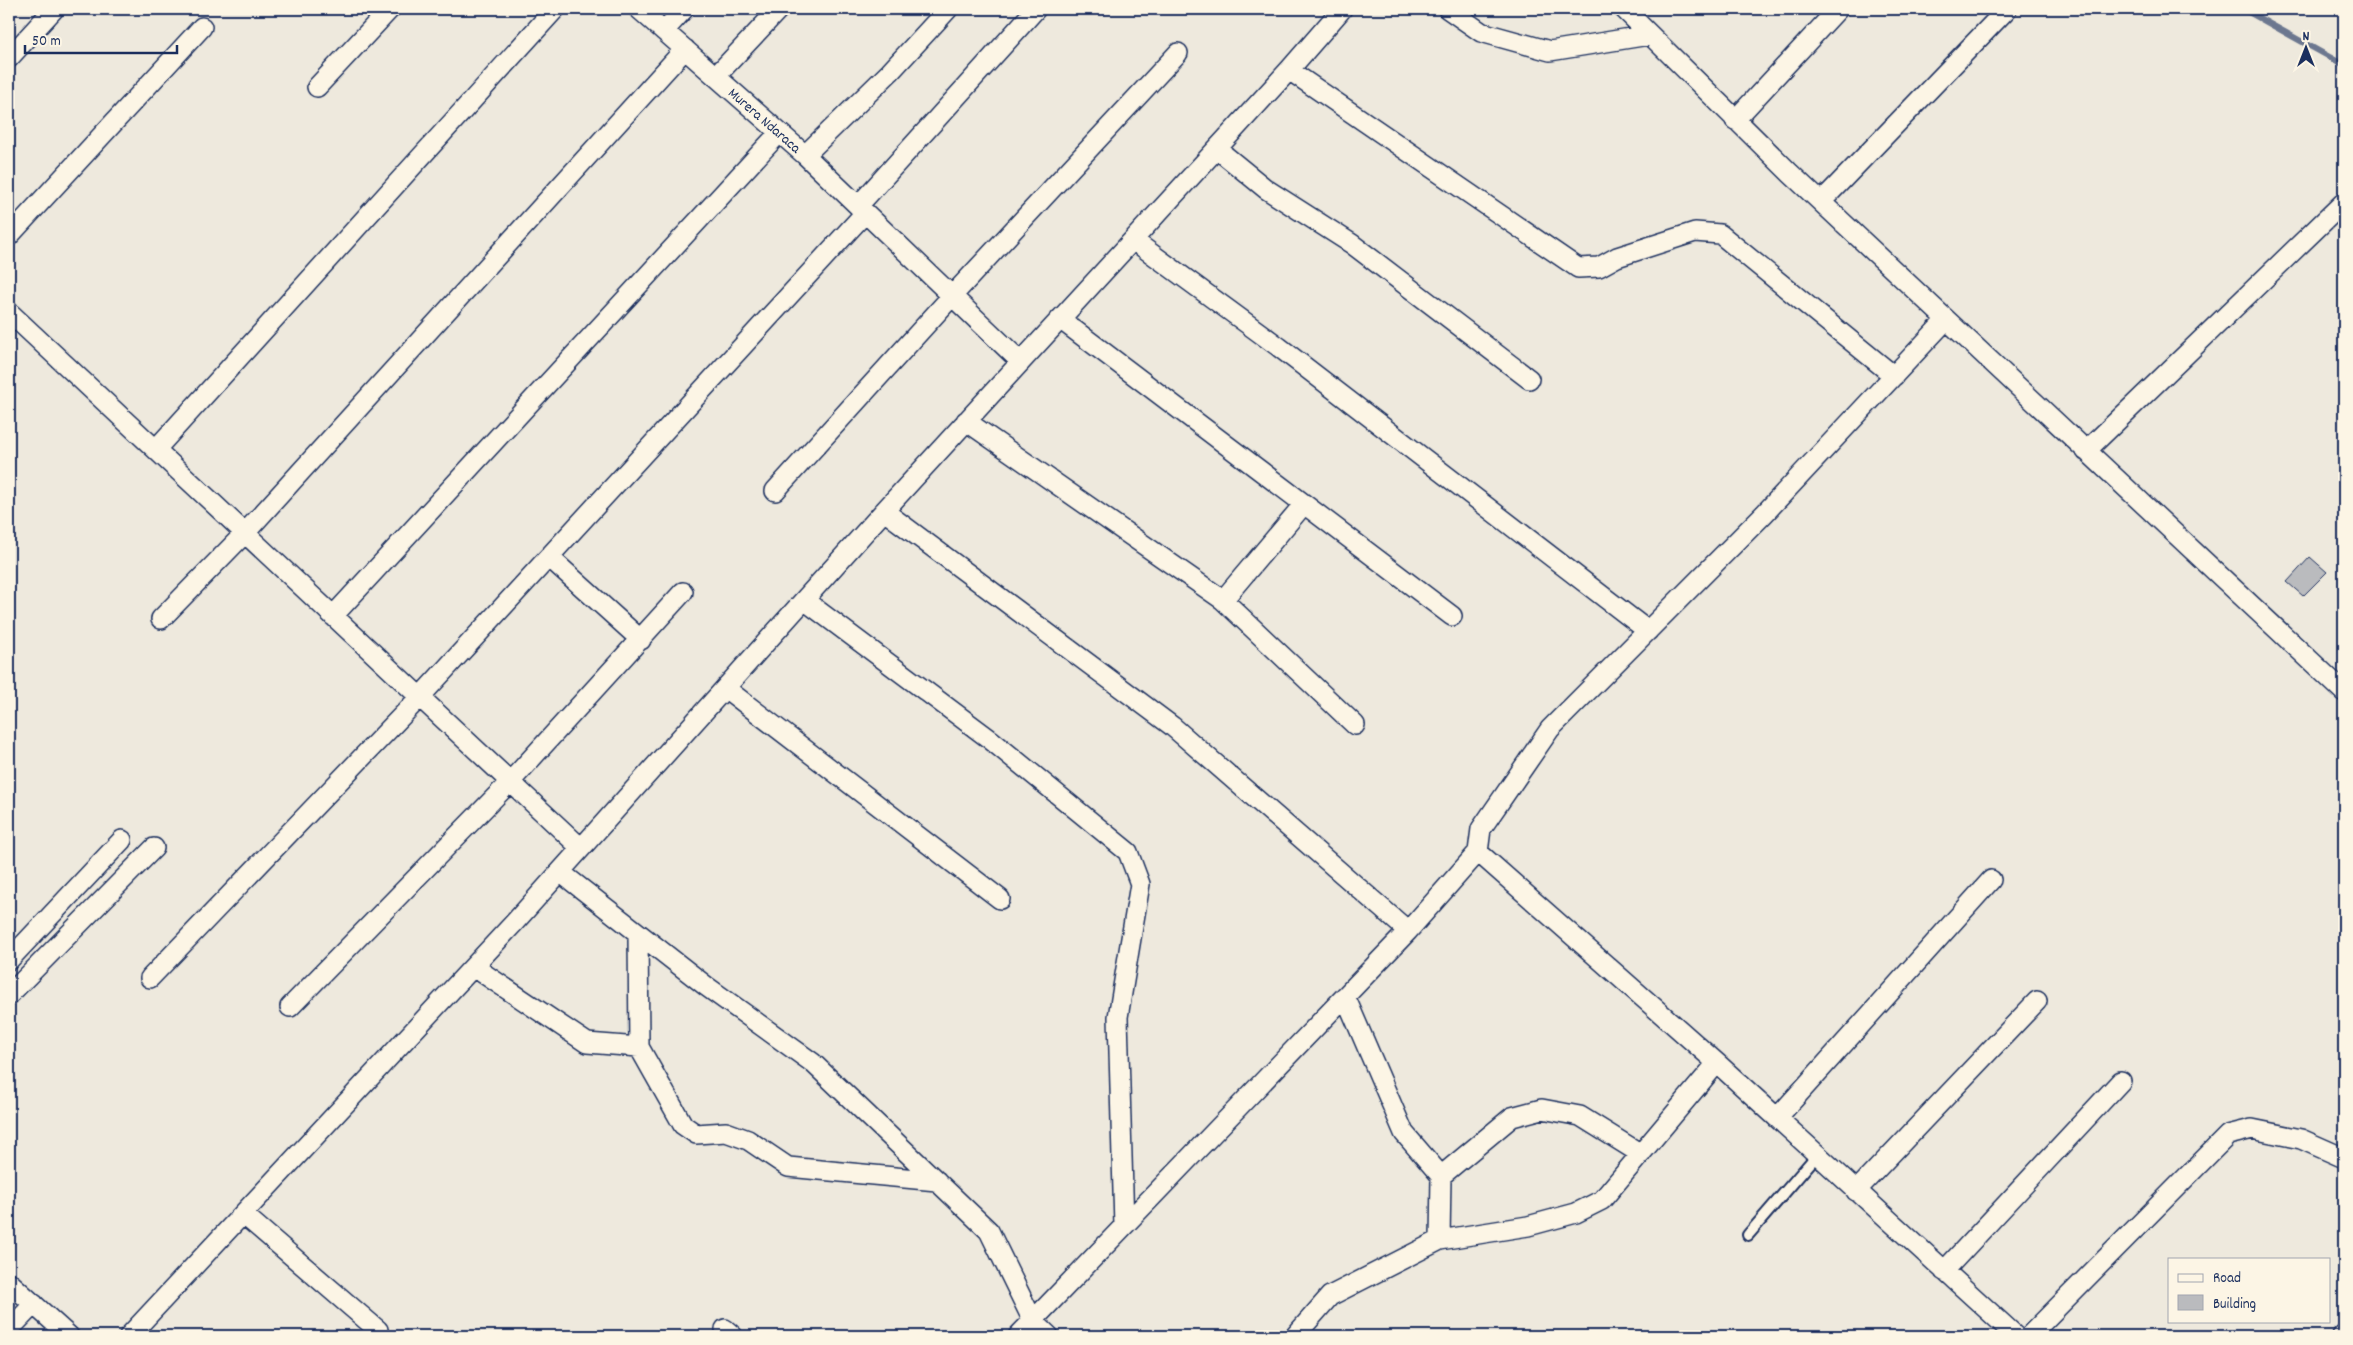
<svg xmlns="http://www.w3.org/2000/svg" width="2353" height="1345" font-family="Dekko,sans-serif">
	<rect width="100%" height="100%" fill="#eee9dd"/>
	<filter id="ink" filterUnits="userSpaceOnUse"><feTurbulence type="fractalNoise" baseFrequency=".02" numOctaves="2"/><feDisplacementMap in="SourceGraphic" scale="10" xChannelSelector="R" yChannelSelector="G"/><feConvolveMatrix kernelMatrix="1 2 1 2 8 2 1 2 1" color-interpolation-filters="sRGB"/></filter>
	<g filter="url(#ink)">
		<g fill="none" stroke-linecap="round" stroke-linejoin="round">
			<path stroke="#6c778f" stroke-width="6" d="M 2243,9 L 2344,65"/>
		</g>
		<path fill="#babbbe" stroke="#1b2f5e" d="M 2310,557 L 2327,572 L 2303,596 L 2287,582 Z"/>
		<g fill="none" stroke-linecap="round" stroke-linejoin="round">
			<defs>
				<path id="service" d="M 1748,1235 L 1817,1155"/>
				<path id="minor" d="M 639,9 L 805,155 L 890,72 L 948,9
					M 1448,9 L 1481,32 L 1550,51 L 1649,35
					M 1624,9 L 1790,173 L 2344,692
					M 664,31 L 684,9
					M 9,58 L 54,9
					M 1289,70 L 1578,268 L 1599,267 L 1617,257 L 1695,232 L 1720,234 L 1894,376
					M 716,76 L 779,9
					M 317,87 L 390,9
					M 1735,120 L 1838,9
					M 1217,149 L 1266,189 L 1352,244 L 1529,379
					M 805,155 L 1021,362
					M 1821,202 L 2007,9
					M 858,206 L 1036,9
					M 9,236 L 202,27
					M 1133,240 L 1279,347 L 1648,631
					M 9,312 L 581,848
					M 1060,319 L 1452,616
					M 966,421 L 1223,600 L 1355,725
					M 156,449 L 555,9
					M 2086,451 L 2344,202
					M 775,491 L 952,296 L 1178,53
					M 884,511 L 1172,726 L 1408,931
					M 549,557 L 641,640
					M 804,600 L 991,740 L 1128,852 L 1140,884 L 1118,1017 L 1124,1226
					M 1223,600 L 1304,504
					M 333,616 L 779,133
					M 161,619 L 245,533 L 685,49
					M 725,688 L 1000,899
					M 1478,852 L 1481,829 L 1550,729 L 1764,514 L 1946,320
					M 560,872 L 706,986 L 813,1063 L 989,1231 L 1033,1321 L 1049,1336
					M 9,960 L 122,840
					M 474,967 L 587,1043 L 639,1047 L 638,933
					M 150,978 L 420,697 L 865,213
					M 9,995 L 154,848
					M 1345,996 L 1404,1133 L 1441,1176 L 1440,1240
					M 290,1007 L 510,782 L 683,592
					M 639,1047 L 683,1125 L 696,1134 L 726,1132 L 748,1140 L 788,1167 L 937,1181
					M 1777,1118 L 1991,880
					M 1441,1176 L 1512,1117 L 1542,1109 L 1580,1116 L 1641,1154
					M 1856,1191 L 2037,1001
					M 243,1214 L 378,1330
					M 1944,1271 L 2121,1081
					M 9,1282 L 69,1336
					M 725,1329 L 733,1336
					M 9,1330 L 34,1304
					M 129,1336 L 514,923 L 884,511 L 1289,70 L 1342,9
					M 1018,1336 L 1408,931 L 1478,852 L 1717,1063 L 2016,1336
					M 1295,1336 L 1330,1296 L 1440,1240 L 1528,1226 L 1576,1213 L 1602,1200 L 1717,1063
					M 2029,1336 L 2228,1135 L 2252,1129 L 2301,1139 L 2344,1158
					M 2342,1336 L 2344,1334"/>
			</defs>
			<use href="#service" stroke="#1b2f5e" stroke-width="14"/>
			<use href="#minor" stroke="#1b2f5e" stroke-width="22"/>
			<use href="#service" stroke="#fcf5e5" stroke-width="10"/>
			<use href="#minor" stroke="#fcf5e5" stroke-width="19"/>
		</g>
	</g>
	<g text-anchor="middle" stroke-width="5" stroke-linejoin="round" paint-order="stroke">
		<g font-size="15" fill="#1b2f5e" stroke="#fcf5e5">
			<text transform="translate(765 120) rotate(41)" y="5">Murera Ndaraca</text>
		</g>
	</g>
	<rect width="2353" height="1345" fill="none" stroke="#fcf5e5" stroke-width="30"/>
	<rect x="15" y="15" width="2323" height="1315" fill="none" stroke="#1b2f5e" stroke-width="2" filter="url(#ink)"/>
	<rect x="2168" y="1258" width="162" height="65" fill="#fcf5e5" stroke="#a2a6af"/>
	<rect x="2178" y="1274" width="25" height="8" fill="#fcf5e5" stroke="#a2a6af"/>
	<text x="2213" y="1282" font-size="15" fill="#1b2f5e">Road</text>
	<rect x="2178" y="1295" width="25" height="15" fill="#babbbe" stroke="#a2a6af"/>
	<text x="2213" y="1308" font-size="15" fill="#1b2f5e">Building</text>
	<g transform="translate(2306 48)" stroke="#fcf5e5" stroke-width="4" paint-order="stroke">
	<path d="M0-4L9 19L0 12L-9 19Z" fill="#1b2f5e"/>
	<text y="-8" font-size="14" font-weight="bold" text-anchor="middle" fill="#1b2f5e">N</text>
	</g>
	<path d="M25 45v8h152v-8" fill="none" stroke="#1b2f5e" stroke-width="2.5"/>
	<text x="32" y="45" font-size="15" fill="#1b2f5e" stroke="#fcf5e5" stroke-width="4" paint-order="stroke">50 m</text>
</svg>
